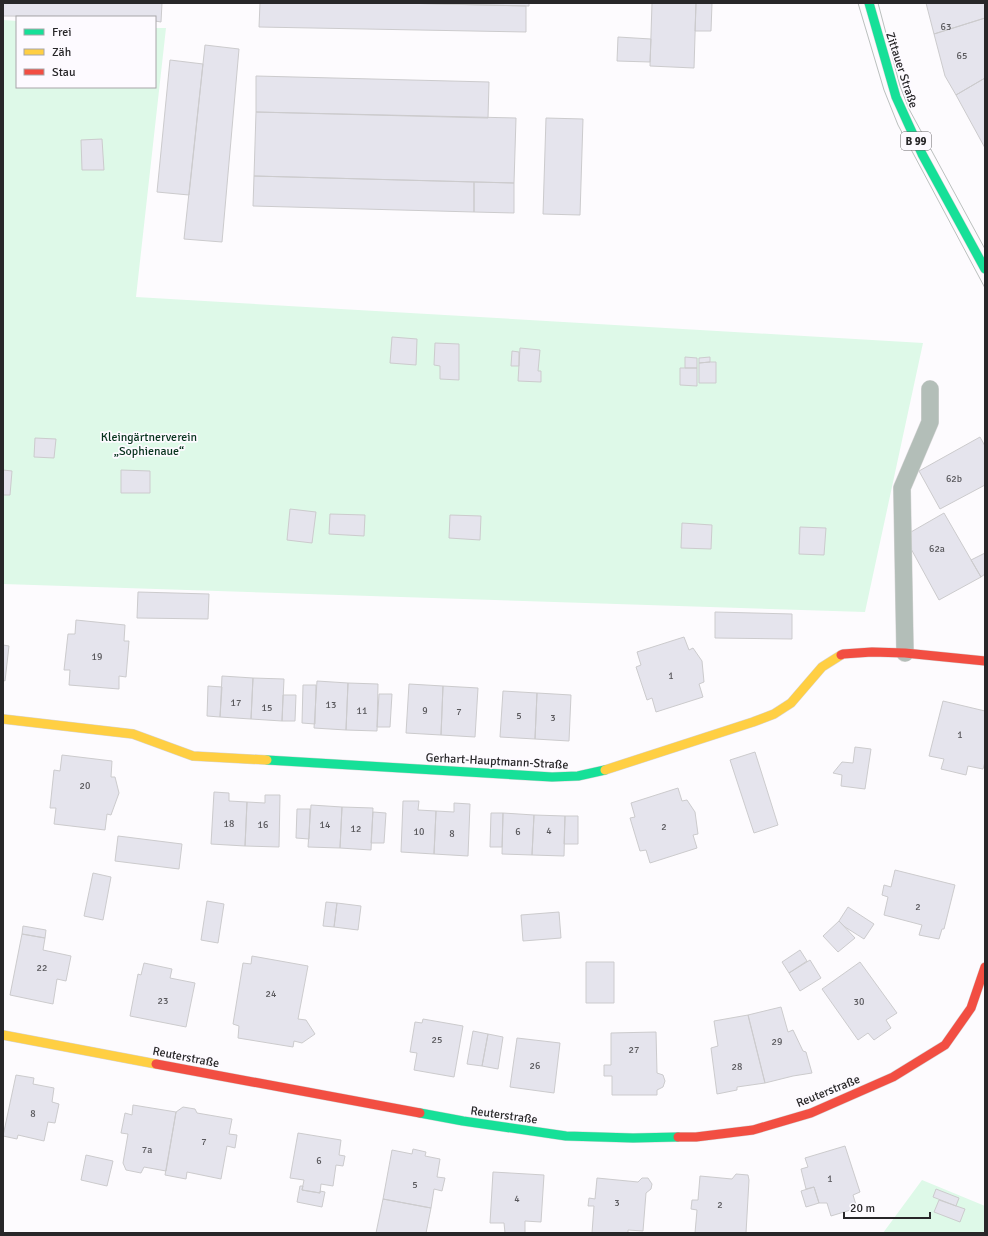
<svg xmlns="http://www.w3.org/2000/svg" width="988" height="1236" font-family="Signika,sans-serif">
	<rect width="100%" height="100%" fill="#fdfbfe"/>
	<path fill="#def9e8" d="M 3,20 L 17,21 L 17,87 L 155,87 L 155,28 L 166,28 L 136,297 L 923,343 L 865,612 L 3,584 Z
		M 922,1180 L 985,1206 L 985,1233 L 883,1233 Z"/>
	<path fill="#e5e4ed" stroke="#cccbcd" d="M 3,3 L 162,3 L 161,22 L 155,21 L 155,17 L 3,16 Z
		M 260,3 L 399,3 L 526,6 L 526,32 L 259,27 Z
		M 399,3 L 529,3 L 529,6 Z
		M 652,3 L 696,3 L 694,68 L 650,66 Z
		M 696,3 L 712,3 L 711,31 L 695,31 Z
		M 926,3 L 985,3 L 985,18 L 934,34 Z
		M 985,18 L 985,78 L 956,95 L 945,76 L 934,34 Z
		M 618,37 L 651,39 L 650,62 L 617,61 Z
		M 205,45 L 239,49 L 222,242 L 184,239 Z
		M 170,60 L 203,64 L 189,195 L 157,192 Z
		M 256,76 L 489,82 L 488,118 L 256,112 Z
		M 985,78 L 985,148 L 956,95 Z
		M 256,112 L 516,118 L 514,183 L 254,176 Z
		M 546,118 L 583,119 L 580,215 L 543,214 Z
		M 102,139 L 104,170 L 82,170 L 81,140 Z
		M 254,176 L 474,182 L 474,212 L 253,206 Z
		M 474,182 L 514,183 L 514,213 L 474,212 Z
		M 392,337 L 417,339 L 416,365 L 390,363 Z
		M 435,343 L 459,344 L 459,380 L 440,379 L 440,366 L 434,365 Z
		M 520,348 L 540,350 L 538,371 L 541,371 L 541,382 L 518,381 Z
		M 512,351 L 519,352 L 519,366 L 511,366 Z
		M 685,357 L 697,358 L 697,368 L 685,368 Z
		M 710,357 L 710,362 L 699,363 L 699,358 Z
		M 710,362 L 716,362 L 716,383 L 699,383 L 699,363 Z
		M 680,368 L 697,368 L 697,386 L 680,385 Z
		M 980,437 L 985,446 L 985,485 L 940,509 L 919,471 Z
		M 35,438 L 56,439 L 54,458 L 34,457 Z
		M 3,470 L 12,471 L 10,495 L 3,495 Z
		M 121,470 L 150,471 L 150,493 L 121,493 Z
		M 290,509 L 316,512 L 312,543 L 287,540 Z
		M 944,513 L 981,577 L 939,600 L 904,536 Z
		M 330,514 L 365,515 L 364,536 L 329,534 Z
		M 450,515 L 481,516 L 480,540 L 449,538 Z
		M 682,523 L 712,525 L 711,549 L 681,548 Z
		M 800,527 L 826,528 L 824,555 L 799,554 Z
		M 985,553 L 985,574 L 981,577 L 971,560 Z
		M 138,592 L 209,594 L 208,619 L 137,618 Z
		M 715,612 L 792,614 L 792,639 L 715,638 Z
		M 76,620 L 125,625 L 124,641 L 129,641 L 126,677 L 119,676 L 119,689 L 69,685 L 70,670 L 64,670 L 68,634 L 75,634 Z
		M 684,637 L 689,650 L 693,648 L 702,661 L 704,682 L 699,684 L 703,697 L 656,712 L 652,698 L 647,700 L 636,667 L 641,665 L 637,652 Z
		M 3,645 L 9,646 L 5,681 L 3,680 Z
		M 222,676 L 253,678 L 251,719 L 220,717 Z
		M 253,678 L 284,679 L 282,721 L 251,719 Z
		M 317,681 L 348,683 L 346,730 L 314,728 Z
		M 348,683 L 378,684 L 377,731 L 346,730 Z
		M 409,684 L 443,686 L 441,735 L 406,733 Z
		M 303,685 L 316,685 L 315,724 L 302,723 Z
		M 208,686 L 222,687 L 220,717 L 207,716 Z
		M 443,686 L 478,688 L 475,737 L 441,735 Z
		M 503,691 L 537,693 L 535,739 L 500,737 Z
		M 537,693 L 571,695 L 569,741 L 535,739 Z
		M 379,694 L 392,694 L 390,727 L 377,727 Z
		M 283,695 L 296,695 L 295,721 L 282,721 Z
		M 943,701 L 985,711 L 985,762 L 983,769 L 968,766 L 966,775 L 941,769 L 944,759 L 929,756 Z
		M 855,747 L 871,749 L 865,789 L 841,786 L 842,775 L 833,773 L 842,762 L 853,763 Z
		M 755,752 L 778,825 L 754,833 L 730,760 Z
		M 62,755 L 112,761 L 111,777 L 115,777 L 119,793 L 111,815 L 107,814 L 105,830 L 54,824 L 56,808 L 50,808 L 54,770 L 60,771 Z
		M 678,788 L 682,801 L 687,800 L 695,812 L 698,834 L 693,835 L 697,848 L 650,863 L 646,850 L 640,851 L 630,818 L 635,817 L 631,803 Z
		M 214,792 L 229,793 L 229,801 L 247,802 L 245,846 L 211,844 Z
		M 265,795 L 280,795 L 279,847 L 245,846 L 247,802 L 265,803 Z
		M 403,801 L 419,801 L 418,810 L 436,811 L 434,854 L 401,852 Z
		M 454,803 L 470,804 L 468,856 L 434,854 L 436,811 L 454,812 Z
		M 311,805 L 342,807 L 340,848 L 308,847 Z
		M 342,807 L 373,808 L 371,850 L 340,848 Z
		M 297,809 L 310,809 L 309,839 L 296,838 Z
		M 373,812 L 386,813 L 384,843 L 371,843 Z
		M 491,813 L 503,813 L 502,847 L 490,847 Z
		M 503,813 L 534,815 L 532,855 L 502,854 Z
		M 534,815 L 565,816 L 564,856 L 532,855 Z
		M 565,816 L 578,816 L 578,844 L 564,844 Z
		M 118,836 L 182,844 L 179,869 L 115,861 Z
		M 895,870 L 955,885 L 944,929 L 942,929 L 939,939 L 919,935 L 922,925 L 884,915 L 888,897 L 882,895 L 884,885 L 891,887 Z
		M 93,873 L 111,877 L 103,920 L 84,916 Z
		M 207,901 L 224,904 L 218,943 L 201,940 Z
		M 326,902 L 337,903 L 334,927 L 323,926 Z
		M 337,903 L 361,906 L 358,930 L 334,927 Z
		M 848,907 L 874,924 L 864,939 L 845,927 L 839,921 Z
		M 559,912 L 561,938 L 523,941 L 521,915 Z
		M 839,921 L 855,938 L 838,952 L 823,936 Z
		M 23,926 L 46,930 L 45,938 L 22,934 Z
		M 22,934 L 45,938 L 43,950 L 71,956 L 66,981 L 57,979 L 53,1004 L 10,995 Z
		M 800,950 L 807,961 L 789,973 L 782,962 Z
		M 252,956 L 308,966 L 298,1019 L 306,1020 L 315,1034 L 302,1043 L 294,1041 L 293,1047 L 238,1038 L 239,1026 L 233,1024 L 243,963 L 251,964 Z
		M 810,960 L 821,978 L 800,991 L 789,973 Z
		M 586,962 L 614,962 L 614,1003 L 586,1003 Z
		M 860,962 L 897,1013 L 886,1020 L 891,1028 L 874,1040 L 868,1033 L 858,1040 L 822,989 Z
		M 144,963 L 172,969 L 170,978 L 195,983 L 186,1027 L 130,1016 L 138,974 L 141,975 Z
		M 781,1007 L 788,1032 L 793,1030 L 803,1051 L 806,1052 L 812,1073 L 793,1076 L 765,1083 L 748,1015 Z
		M 748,1015 L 765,1083 L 737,1087 L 737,1090 L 717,1094 L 711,1048 L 718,1046 L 714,1021 Z
		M 423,1019 L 463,1026 L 454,1077 L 414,1070 L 417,1053 L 410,1052 L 415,1022 L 422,1023 Z
		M 473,1031 L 488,1034 L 482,1066 L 467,1064 Z
		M 656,1032 L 657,1073 L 663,1075 L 665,1081 L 663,1087 L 657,1090 L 657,1095 L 612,1095 L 612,1076 L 604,1076 L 604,1065 L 611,1065 L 611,1033 Z
		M 488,1034 L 503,1037 L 498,1069 L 482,1066 Z
		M 517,1038 L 560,1043 L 554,1093 L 510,1087 Z
		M 16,1075 L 34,1078 L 33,1084 L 54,1088 L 52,1102 L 59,1104 L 55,1123 L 48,1122 L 44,1141 L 18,1135 L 17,1139 L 3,1136 Z
		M 133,1105 L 176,1112 L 166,1171 L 144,1167 L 141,1173 L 126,1170 L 123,1163 L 128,1134 L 121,1133 L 125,1113 L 132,1115 Z
		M 183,1107 L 195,1109 L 197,1113 L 232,1119 L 229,1134 L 237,1135 L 235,1148 L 227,1146 L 221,1179 L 187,1172 L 186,1179 L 165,1175 L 176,1112 Z
		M 298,1133 L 341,1140 L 339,1155 L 345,1156 L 343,1166 L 336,1165 L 333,1186 L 321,1184 L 320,1193 L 302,1190 L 304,1180 L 290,1178 Z
		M 845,1146 L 860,1192 L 853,1195 L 857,1208 L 831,1216 L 827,1203 L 819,1203 L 814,1187 L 806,1189 L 801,1169 L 808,1167 L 805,1158 Z
		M 413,1149 L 426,1152 L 425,1156 L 440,1159 L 437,1177 L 445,1178 L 442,1191 L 434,1189 L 431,1208 L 383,1199 L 392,1150 L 412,1154 Z
		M 86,1155 L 113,1161 L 107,1186 L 81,1180 Z
		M 493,1172 L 544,1175 L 541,1222 L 525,1221 L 525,1233 L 505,1233 L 504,1223 L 490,1223 Z
		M 736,1174 L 748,1175 L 749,1180 L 746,1233 L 695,1233 L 697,1210 L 691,1209 L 692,1200 L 698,1200 L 700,1176 L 732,1179 Z
		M 597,1178 L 638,1182 L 642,1178 L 648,1178 L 652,1184 L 651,1189 L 646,1193 L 643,1231 L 628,1230 L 628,1233 L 592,1233 L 594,1206 L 588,1206 L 589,1198 L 595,1199 Z
		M 300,1186 L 303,1186 L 302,1190 L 320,1193 L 320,1191 L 325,1192 L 322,1207 L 297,1202 Z
		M 814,1187 L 819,1203 L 806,1207 L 801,1191 Z
		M 936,1189 L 959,1198 L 956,1206 L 933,1197 Z
		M 383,1199 L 431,1208 L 426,1233 L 376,1233 Z
		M 939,1200 L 965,1209 L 960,1222 L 934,1212 Z"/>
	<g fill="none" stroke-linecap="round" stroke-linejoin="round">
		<defs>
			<path id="lane" d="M 905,653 L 902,488 L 930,422 L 930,389"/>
			<path id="fast" d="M 869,3 L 896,97 L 922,154 L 985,269
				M 267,760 L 552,777 L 578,776 L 605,770
				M 420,1113 L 463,1121 L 566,1136 L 633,1138 L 678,1137"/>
			<path id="slow" d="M 3,719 L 133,734 L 193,756 L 267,760
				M 605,770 L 753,722 L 774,714 L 791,703 L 822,667 L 841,655
				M 3,1035 L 156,1064"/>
			<path id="jam" d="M 841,655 L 843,654 L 872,652 L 905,653 L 985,661
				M 156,1064 L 420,1113
				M 678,1137 L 696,1137 L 753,1130 L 811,1113 L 893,1077 L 945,1045 L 971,1008 L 985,967"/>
		</defs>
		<use href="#lane" stroke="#d7d6d7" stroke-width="18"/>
		<use href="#fast" stroke="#d7d6d7" stroke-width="10"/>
		<use href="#slow" stroke="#d7d6d7" stroke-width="10"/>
		<use href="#jam" stroke="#d7d6d7" stroke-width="10"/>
		<use href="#lane" stroke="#b3beb8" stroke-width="17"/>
		<use href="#fast" stroke="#16e098" stroke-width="9"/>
		<use href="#slow" stroke="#ffcf43" stroke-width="9"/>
		<use href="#jam" stroke="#f24e42" stroke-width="9"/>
		<path stroke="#bbc0be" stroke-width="1" d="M 858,3 L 884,90 L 898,125 L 985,288
			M 878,3 L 900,86 L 909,109 L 985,249"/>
	</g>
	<g text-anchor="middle" stroke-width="3.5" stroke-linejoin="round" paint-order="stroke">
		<g font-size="10" fill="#59585c">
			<text x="946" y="30">63</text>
			<text x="962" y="59">65</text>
			<text x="954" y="482">62b</text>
			<text x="937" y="552">62a</text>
			<text x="97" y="660">19</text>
			<text x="671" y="679">1</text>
			<text x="236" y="706">17</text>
			<text x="331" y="708">13</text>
			<text x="267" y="711">15</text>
			<text x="362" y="714">11</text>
			<text x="425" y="714">9</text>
			<text x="459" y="715">7</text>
			<text x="519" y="719">5</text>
			<text x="553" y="721">3</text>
			<text x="960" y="738">1</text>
			<text x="85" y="789">20</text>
			<text x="229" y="827">18</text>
			<text x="263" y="828">16</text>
			<text x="325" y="828">14</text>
			<text x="664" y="830">2</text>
			<text x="356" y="832">12</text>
			<text x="549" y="834">4</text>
			<text x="419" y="835">10</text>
			<text x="518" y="835">6</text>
			<text x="452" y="837">8</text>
			<text x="918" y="910">2</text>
			<text x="42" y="971">22</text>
			<text x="271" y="997">24</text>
			<text x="163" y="1004">23</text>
			<text x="859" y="1005">30</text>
			<text x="437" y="1043">25</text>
			<text x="777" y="1045">29</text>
			<text x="634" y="1053">27</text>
			<text x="535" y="1069">26</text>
			<text x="737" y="1070">28</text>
			<text x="33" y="1117">8</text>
			<text x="204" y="1145">7</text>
			<text x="147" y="1153">7a</text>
			<text x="319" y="1164">6</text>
			<text x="830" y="1182">1</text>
			<text x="415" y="1188">5</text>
			<text x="517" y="1202">4</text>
			<text x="617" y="1206">3</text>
			<text x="720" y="1208">2</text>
		</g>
		<rect fill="#fdfaff" stroke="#686669" stroke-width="1" x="901" y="132" width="30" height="18" rx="3"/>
		<g font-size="11" font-weight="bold" fill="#282729">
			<text x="916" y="145">B 99</text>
		</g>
		<g font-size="12" fill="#282729" stroke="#fdfaff">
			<text transform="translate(902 70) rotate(72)" y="4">Zittauer Straße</text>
			<text transform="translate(497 761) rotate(3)" y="4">Gerhart-Hauptmann-Straße</text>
			<text transform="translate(186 1057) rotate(11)" y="4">Reuterstraße</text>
			<text transform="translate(828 1091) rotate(-22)" y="4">Reuterstraße</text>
			<text transform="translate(504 1115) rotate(8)" y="4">Reuterstraße</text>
		</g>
		<g font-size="12" fill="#07331d" stroke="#fdfaff">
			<text x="149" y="441">Kleingärtnerverein<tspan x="149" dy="14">„Sophienaue“</tspan></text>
		</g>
	</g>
	<rect width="988" height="1236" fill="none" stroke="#282729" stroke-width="8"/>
	<rect x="16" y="16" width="140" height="72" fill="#fdfaff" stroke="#a8a6a9"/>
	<rect x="24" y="29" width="20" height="6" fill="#16e098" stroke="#a8a6a9"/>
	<text x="52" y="36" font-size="12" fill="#282729">Frei</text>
	<rect x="24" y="49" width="20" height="6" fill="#ffcf43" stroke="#a8a6a9"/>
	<text x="52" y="56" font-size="12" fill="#282729">Zäh</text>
	<rect x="24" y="69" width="20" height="6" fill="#f24e42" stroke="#a8a6a9"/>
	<text x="52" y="76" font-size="12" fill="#282729">Stau</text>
	<path d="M844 1212v6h86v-6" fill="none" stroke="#282729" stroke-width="2"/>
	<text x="850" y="1212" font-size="12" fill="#282729" stroke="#fdfaff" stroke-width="3" paint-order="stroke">20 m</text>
</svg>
